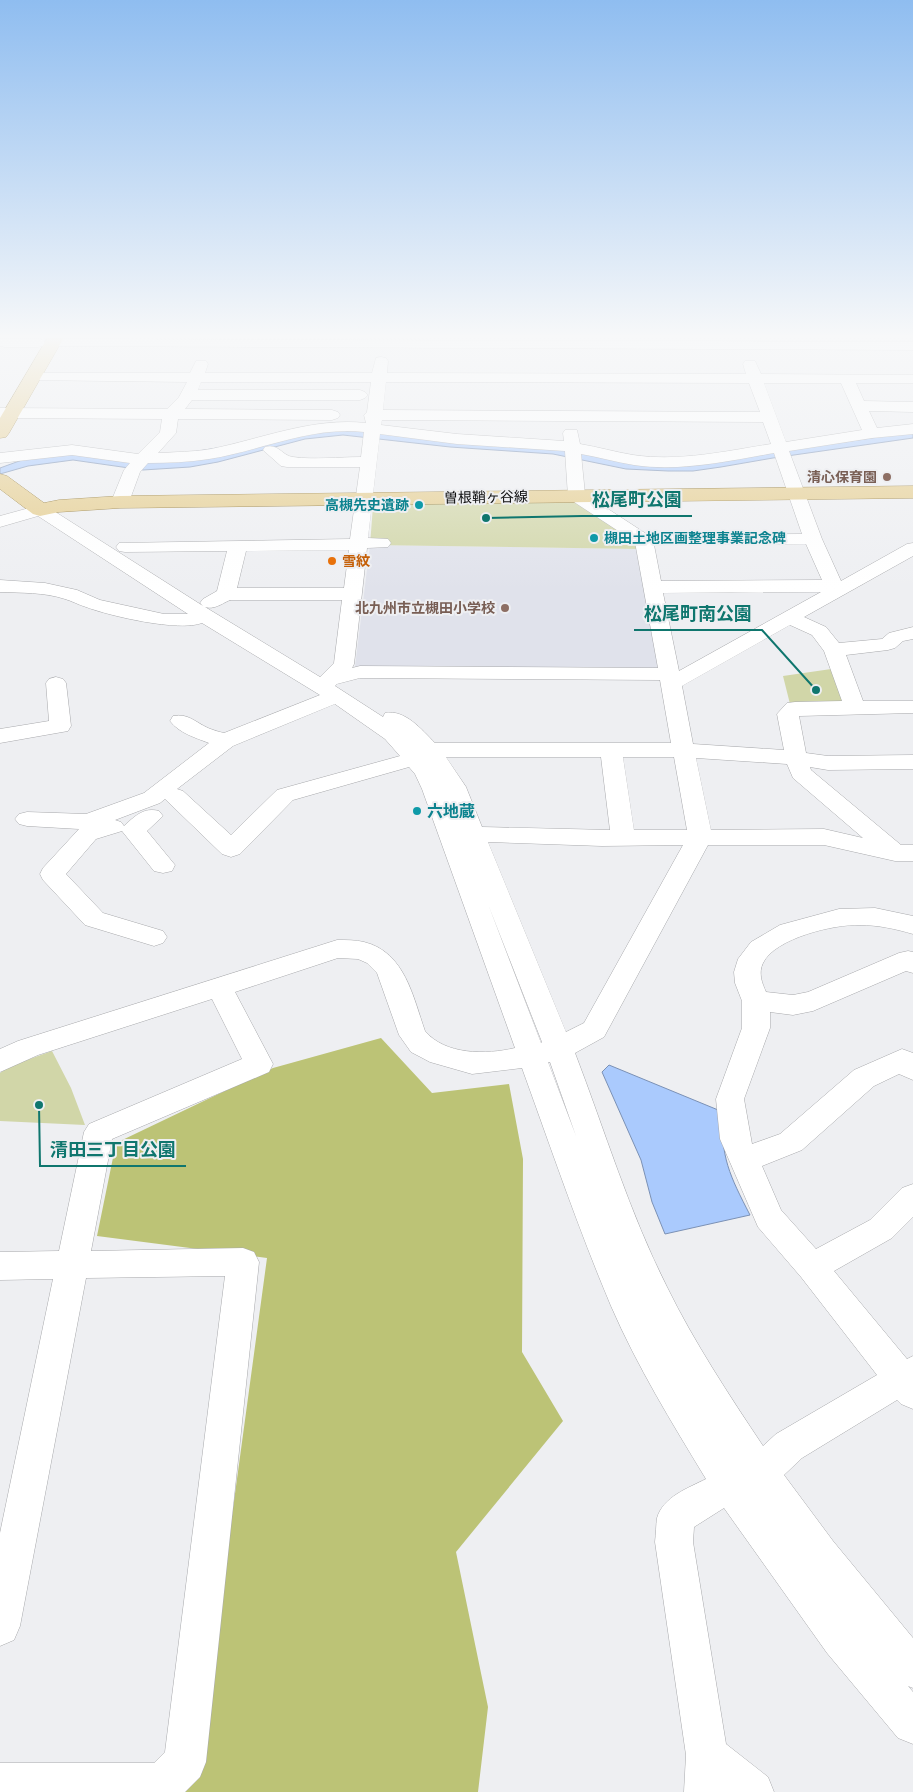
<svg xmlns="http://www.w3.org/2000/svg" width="913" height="1792" font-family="Lato,'Noto Sans JP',sans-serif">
	<rect width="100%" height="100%" fill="#eeeff2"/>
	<path fill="#e0e2eb" d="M 370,545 L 639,549 L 658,669 L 355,667 Z"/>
	<path fill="#d1d6a8" d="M 573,502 L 579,503 L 638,542 L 639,549 L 370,545 L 373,506 L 382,503 Z
		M 838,668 L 850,704 L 790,704 L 783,676 Z
		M 52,1051 L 71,1088 L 85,1125 L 0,1121 L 0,1073 L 10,1066 Z"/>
	<path fill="#bcc376" d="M 381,1038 L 432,1093 L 509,1084 L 523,1159 L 522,1352 L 563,1421 L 456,1552 L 488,1707 L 478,1792 L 159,1792 L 199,1759 L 267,1258 L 97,1236 L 116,1143 L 273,1068 Z"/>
	<path fill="#aacafd" stroke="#7b91b5" d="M 344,430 L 562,448 L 634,463 L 774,452 L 913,432 L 913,438 L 773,458 L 721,467 L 693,471 L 668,471 L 626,469 L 553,454 L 450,447 L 343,435 L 305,439 L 218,462 L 190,467 L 143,470 L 73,460 L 28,466 L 0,474 L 0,468 L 22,460 L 68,453 L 131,462 L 309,433 Z
		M 609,1065 L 723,1112 C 720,1157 730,1176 750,1215 L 665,1234 L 652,1202 L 641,1160 L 602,1072 Z"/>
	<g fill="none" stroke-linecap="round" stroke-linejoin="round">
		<defs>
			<path id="minor" d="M 0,339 L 38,339 L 43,340 L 45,343 L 43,346 L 38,347 L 5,347 L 0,346 Z
				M 48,339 L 913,342 L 913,350 L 52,346 L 47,345 L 45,342 Z
				M 381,357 L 386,358 L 388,361 L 387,373 L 746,374 L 743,364 L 745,361 L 755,361 L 761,374 L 913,375 L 913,383 L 856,383 L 864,401 L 913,402 L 913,412 L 869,411 L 877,428 L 913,424 L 913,434 L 872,438 L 789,451 L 822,539 L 841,581 L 907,544 L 913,543 L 913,556 L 804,617 L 826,627 L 839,643 L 882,639 L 889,633 L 913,627 L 913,639 L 903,641 L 895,648 L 888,650 L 846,655 L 863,701 L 913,701 L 913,713 L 799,716 L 806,753 L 828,756 L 913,755 L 913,769 L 828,770 L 810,767 L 811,770 L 901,845 L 913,845 L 913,861 L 895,861 L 824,845 L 708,845 L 604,1037 L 575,1053 C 605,1131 629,1212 667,1287 C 694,1342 729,1395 763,1446 L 776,1434 L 877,1375 L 801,1277 L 758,1227 L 720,1139 L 716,1099 L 742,1028 L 742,1001 L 735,983 L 734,972 L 738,959 L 751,942 L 780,925 L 839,909 L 875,908 L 913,916 L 913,934 C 896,929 878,925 860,925 C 835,924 775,938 763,963 C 758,973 762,983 766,992 L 793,995 L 808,992 L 899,953 L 908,951 L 913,952 L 913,973 L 906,971 L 813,1011 L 793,1015 L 770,1012 L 770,1028 L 744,1099 L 752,1144 L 780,1134 L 854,1070 L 902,1049 L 913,1053 L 913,1080 L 899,1074 L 874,1086 L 802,1150 L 762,1166 L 781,1210 L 816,1249 L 870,1220 L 902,1188 L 913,1184 L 913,1217 L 892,1238 L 834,1271 L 907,1359 L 913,1356 L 913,1409 L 901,1404 L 897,1400 L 802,1458 L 784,1475 L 833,1541 L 913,1638 L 913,1688 L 908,1686 L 913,1692 L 913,1744 L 898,1738 L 827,1653 L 724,1508 L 694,1527 L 693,1542 L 726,1744 L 768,1777 L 774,1792 L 684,1792 L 686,1755 L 655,1542 C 656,1534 656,1525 657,1518 C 663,1497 688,1488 706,1479 C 672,1423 637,1366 611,1306 C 578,1228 551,1148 522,1068 L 472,1074 L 430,1062 L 411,1052 L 399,1035 L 377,973 L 367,963 L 358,959 L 338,958 L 235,992 L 273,1064 L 269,1072 L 112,1139 L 91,1251 L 243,1248 L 254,1252 L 259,1262 L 206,1762 L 200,1777 L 185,1792 L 0,1792 L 0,1763 L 154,1763 L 165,1752 L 225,1276 L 86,1278 L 20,1626 L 14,1640 L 0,1646 L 0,1533 L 53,1279 L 0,1280 L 0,1252 L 59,1251 L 84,1132 L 89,1124 L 242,1059 L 212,999 L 38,1055 L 0,1072 L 0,1049 L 18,1041 L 337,940 C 346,940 356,940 364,942 C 405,952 413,997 425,1031 C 445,1055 486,1055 515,1048 L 422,789 L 415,774 L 409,767 L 293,800 L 240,854 L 231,857 L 222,854 L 165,799 L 160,803 L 115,820 L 121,822 L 124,826 C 135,816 144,807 159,811 L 163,816 L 147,831 L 175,865 L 172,871 L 163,873 L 154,871 L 122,831 L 96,839 L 66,874 L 103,913 L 163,931 L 167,937 L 163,943 L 154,946 L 85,925 L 43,880 L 40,874 L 43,868 L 79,829 L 27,826 L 19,824 L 15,819 L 19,814 L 27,812 L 86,814 L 144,793 L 209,743 C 196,738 179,733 170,721 L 173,716 C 188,713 195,722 208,728 C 213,730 219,732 224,733 L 320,695 L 202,623 C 179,632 110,616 86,607 C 79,605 72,601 65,599 C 44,592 21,593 0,592 L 0,580 L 45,583 L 77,590 L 100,600 L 164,614 L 188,614 L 38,516 L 0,527 L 0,516 L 40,505 L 46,506 L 203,606 L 200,603 L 203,599 L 217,591 L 227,551 L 125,552 L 119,551 L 116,547 L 119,543 L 350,539 L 360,467 L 287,467 L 281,466 L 263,450 L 265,447 C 279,443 282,456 293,457 C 315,460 339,457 361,457 L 364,432 C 311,426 260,451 209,459 C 189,462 168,463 148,463 L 140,472 L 129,502 L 126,506 L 120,507 L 114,506 L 111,502 L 124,470 L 130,463 L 72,455 L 0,463 L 0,453 L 72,445 L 138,454 L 160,432 L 162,419 L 0,418 L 0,408 L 167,409 L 179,397 L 187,382 L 28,380 L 26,377 L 28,374 L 33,373 L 190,373 L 196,361 L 206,361 L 208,364 L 205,373 L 372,373 L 376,358 ZM 201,382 L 371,382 L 367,412 L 364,415 L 366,423 C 313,417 261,439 211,449 C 194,452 175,452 158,453 L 176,433 L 178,419 L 332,420 L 338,418 L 340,415 L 338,412 L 332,410 L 185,409 L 192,400 L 360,400 L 365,398 L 368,395 L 365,392 L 360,390 L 198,390 ZM 386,382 L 749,383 L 760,412 L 383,410 ZM 764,383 L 841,383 L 862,430 L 786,442 ZM 382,420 L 763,422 L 771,444 C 726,451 679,462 633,455 C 615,452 598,447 580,444 L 577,430 L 565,430 L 563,433 L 564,441 L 457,434 L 381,425 ZM 380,434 L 457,444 L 565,451 L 568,496 L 571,500 L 635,542 L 658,668 L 360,666 L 352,668 L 354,664 L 367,548 L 388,547 L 391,543 L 388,539 L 368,538 ZM 774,453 L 802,534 L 648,535 L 585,494 L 581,454 C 598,457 616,462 634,465 C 680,472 728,461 774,453 ZM 806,544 L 822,580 L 661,581 L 654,545 ZM 349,550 L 344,588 L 237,588 L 246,551 ZM 821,592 L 679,671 L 663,593 ZM 230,600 L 342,600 L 334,663 L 320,677 L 205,607 C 214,610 221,604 230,600 ZM 790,625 L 812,635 L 824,651 L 842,701 L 795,702 L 787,703 L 777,714 L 784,750 L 693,744 L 682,686 ZM 360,678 L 660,680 L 671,743 L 435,743 C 422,730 405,709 385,713 L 383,717 L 335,686 L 337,684 ZM 335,704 L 385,739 L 400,756 L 277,790 L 231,835 L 183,791 L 177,789 L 233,746 ZM 446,757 L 601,757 L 610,830 L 482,827 L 466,787 ZM 623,757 L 674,757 L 687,830 L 634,830 ZM 696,758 L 787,764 L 793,778 L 863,838 L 824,829 L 711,830 ZM 488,842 L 602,846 L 683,845 L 584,1023 L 566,1032 ZM 488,904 L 542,1042 L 541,1043 ZM 548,1062 L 550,1062 L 576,1136 Z
				M 56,677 L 63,679 L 66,683 L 71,726 L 68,731 L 0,743 L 0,729 L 49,721 L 46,683 L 49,679 Z"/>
			<path id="major" d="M 47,339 L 63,339 L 9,433 L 6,437 L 0,438 L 0,418 Z
				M 0,474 L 7,476 L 44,503 L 59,500 L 120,496 L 913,486 L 913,498 L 120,508 L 59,512 L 40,516 L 33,514 L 0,489 Z"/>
		</defs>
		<use href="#minor" stroke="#a8a9ac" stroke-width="1"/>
		<use href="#major" stroke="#8e7430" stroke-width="1"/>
		<use href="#minor" fill="#fff" fill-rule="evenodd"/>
		<use href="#major" fill="#e5cd8e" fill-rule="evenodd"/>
	</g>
	<linearGradient id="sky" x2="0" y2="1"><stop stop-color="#8fbdf0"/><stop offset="0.57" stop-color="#f7f8f9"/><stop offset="1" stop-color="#f7f8f9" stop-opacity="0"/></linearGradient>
	<rect width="913" height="590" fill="url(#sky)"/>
	<g fill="#8d6e63" stroke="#eeeff2" stroke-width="2">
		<circle cx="887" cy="477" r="5"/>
		<circle cx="505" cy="608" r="5"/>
	</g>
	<g fill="#0f9aa8" stroke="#eeeff2" stroke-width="2">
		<circle cx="419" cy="505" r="5"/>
		<circle cx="594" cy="538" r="5"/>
		<circle cx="417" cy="811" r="5"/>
	</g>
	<circle fill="#e8710a" stroke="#eeeff2" stroke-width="2" cx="332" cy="561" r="5"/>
	<g text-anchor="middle" stroke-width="4" stroke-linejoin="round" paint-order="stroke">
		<g font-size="14" font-weight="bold" fill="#785e54" stroke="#eeeff2" text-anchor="end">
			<text x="877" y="482">清心保育園</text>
			<text x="495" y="613">北九州市立槻田小学校</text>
		</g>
		<g font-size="14" fill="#0d0d0e" stroke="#eeeff2">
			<text transform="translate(486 497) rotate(-1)" y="5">曽根鞘ヶ谷線</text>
		</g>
		<g font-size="14" font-weight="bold" fill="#0d838f" stroke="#eeeff2" text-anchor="end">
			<text x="409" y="510">高槻先史遺跡</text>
			<text x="604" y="543" text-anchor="start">槻田土地区画整理事業記念碑</text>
		</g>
		<g font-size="14" font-weight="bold" fill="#c56008" stroke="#eeeff2" text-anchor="start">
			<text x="342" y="566">雪紋</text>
		</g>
		<g font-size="16" font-weight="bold" fill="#0d838f" stroke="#eeeff2" text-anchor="start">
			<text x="427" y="817">六地蔵</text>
		</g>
	</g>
	<path fill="none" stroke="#0f766e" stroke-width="2" d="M486 518L582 516H692M816 690L762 630H634M39 1105L40 1166H186"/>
	<g fill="#0f766e" stroke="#eeeff2" stroke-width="2">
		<circle cx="486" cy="518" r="5"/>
		<circle cx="816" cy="690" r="5"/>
		<circle cx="39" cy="1105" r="5"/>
	</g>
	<g font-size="18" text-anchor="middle" font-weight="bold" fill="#0f766e" stroke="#eeeff2" stroke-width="4" stroke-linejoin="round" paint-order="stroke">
		<text x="637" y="506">松尾町公園</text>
		<text x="698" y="620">松尾町南公園</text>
		<text x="113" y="1156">清田三丁目公園</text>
	</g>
</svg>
